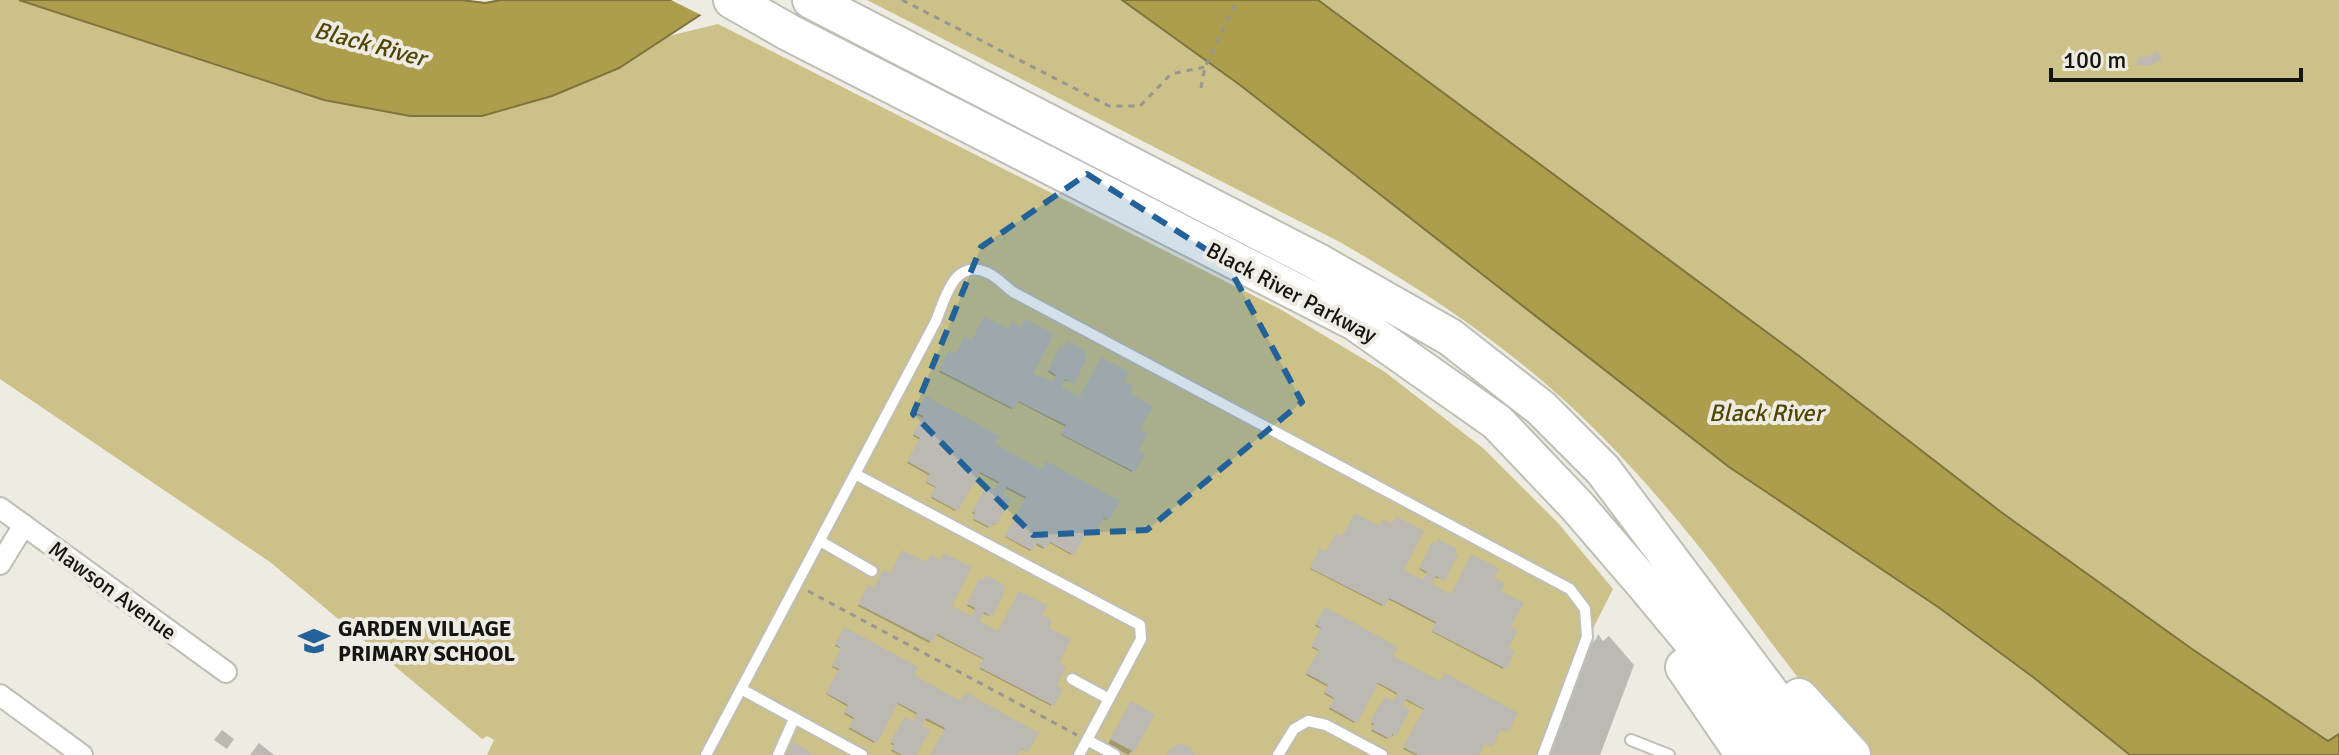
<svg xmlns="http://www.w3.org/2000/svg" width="2339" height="755" font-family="Signika,sans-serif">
	<rect width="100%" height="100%" fill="#edebe2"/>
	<path fill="#cbc189" d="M 0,0 L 19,0 L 323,100 L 410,116 L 619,68 L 669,36 L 718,24 L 1280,309 L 1385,372 L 1484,449 L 1558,523 L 1613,589 L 1584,646 L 1541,755 L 487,755 L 494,740 L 487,736 L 482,739 L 270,562 L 0,379 Z
		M 867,0 L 2339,0 L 2339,755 L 1867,755 C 1799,690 1751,610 1692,538 C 1653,490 1611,443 1565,401 C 1496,338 1418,287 1338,241 Z"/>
	<path fill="#ad9e4e" stroke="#7f753c" stroke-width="2" d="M 19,0 L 462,0 L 485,3 L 501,0 L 723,0 L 619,68 L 552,96 L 482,116 L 410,116 L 324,100 Z
		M 1122,0 L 1318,0 L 1799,356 L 2001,512 L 2192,649 L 2328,741 L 2339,734 L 2339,755 L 2130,755 L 2033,677 L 1938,607 L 1729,467 L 1240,85 Z"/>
	<path fill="#edebe2" d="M 671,0 L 727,0 L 705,17 Z"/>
	<path fill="#0003" d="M 1060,348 L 1072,382 L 1063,380 L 1058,388 L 1080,399 L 1121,382 L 1138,430 L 1132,472 L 1061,435 L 1066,427 L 1016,401 L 1011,409 L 939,372 L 948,355 L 1031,374 L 1052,385 L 1056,377 L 1048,372 Z
		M 925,399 L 992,445 L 1041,472 L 1108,520 L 1101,518 L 1091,535 L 1084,532 L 1071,555 L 1048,542 L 1043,549 L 1034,544 L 1030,551 L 1005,537 L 1026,499 L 1005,488 L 994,525 L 991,523 L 988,528 L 973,520 L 975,515 L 972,513 L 985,489 L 994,492 L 999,484 L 977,472 L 955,511 L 931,498 L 936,488 L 926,483 L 930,476 L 907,463 L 920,440 L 913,436 L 923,418 L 917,415 Z
		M 1431,546 L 1443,579 L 1433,577 L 1429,585 L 1451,597 L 1492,579 L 1508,627 L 1503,669 L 1432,632 L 1436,624 L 1386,598 L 1382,606 L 1310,569 L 1319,552 L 1402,571 L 1423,582 L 1427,574 L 1419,569 Z
		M 979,582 L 990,616 L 981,613 L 977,622 L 998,633 L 1039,616 L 1056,664 L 1051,706 L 980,669 L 984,660 L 934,634 L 929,643 L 858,606 L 867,588 L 949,607 L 971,618 L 975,610 L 967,606 Z
		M 1324,611 L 1391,656 L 1506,731 L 1500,729 L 1478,737 L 1477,755 L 1415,755 L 1403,749 L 1424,710 L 1403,699 L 1393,736 L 1390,734 L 1387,739 L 1371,731 L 1374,726 L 1371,724 L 1383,701 L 1393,704 L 1397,695 L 1376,683 L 1354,723 L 1329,709 L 1335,700 L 1324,694 L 1328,687 L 1306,675 L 1319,651 L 1312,648 L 1321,629 L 1315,626 Z
		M 844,631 L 911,676 L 1026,751 L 1020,749 L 1016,755 L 931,755 L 945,730 L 923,719 L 912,755 L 899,755 L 891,751 L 894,746 L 891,744 L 904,720 L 913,724 L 917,715 L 896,703 L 874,743 L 849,729 L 855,720 L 844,714 L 848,707 L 826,694 L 839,671 L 832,667 L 842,649 L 835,646 Z
		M 1598,637 L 1598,755 L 1548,755 L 1590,645 Z
		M 1131,703 L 1132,751 L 1128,755 L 1108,744 Z"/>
	<path fill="#bbb9b1" d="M 2158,51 L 2162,59 L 2150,66 L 2137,65 L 2138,57 L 2149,56 Z
		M 984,316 L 1008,329 L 1012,322 L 1022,327 L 1025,319 L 1054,334 L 1033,373 L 1052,382 L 1056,375 L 1048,370 L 1061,345 L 1065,347 L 1068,341 L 1086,351 L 1084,356 L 1087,358 L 1074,384 L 1065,379 L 1061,387 L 1080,397 L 1101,357 L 1129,372 L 1124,381 L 1134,387 L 1130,394 L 1153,406 L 1140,429 L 1148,433 L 1138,451 L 1145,455 L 1135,472 L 1061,434 L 1066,425 L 1018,401 L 1014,409 L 939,370 L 949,351 L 955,354 L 965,336 L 972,340 Z
		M 926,396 L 1000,436 L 995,444 L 1042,470 L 1046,461 L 1120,501 L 1109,521 L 1104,517 L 1093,535 L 1087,532 L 1074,555 L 1050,542 L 1046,549 L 1037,543 L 1033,551 L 1005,536 L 1026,497 L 1007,487 L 1003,495 L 1011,499 L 997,524 L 994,523 L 991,528 L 972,518 L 975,513 L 972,511 L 986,486 L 994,490 L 999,482 L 980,472 L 958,511 L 930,496 L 936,487 L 925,481 L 930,474 L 907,461 L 920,438 L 913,434 L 923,416 L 917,413 Z
		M 1355,513 L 1379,526 L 1383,519 L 1392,524 L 1396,516 L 1424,531 L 1404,570 L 1423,580 L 1427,572 L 1419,568 L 1432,542 L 1436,544 L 1438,539 L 1457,549 L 1455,553 L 1458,555 L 1444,581 L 1436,576 L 1432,584 L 1451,594 L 1471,554 L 1499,569 L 1494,578 L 1505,584 L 1501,591 L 1524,603 L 1511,626 L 1518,630 L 1509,648 L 1515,652 L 1506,669 L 1432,631 L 1436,622 L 1389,598 L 1385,606 L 1310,568 L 1320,548 L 1326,552 L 1336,533 L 1342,537 Z
		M 902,550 L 927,562 L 930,555 L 940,560 L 944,553 L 972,567 L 952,606 L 971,616 L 975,608 L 967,604 L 980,578 L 983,580 L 986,575 L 1005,585 L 1002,590 L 1005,591 L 992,617 L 984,612 L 980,621 L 998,631 L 1019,591 L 1047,605 L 1042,615 L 1052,620 L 1049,628 L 1071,639 L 1059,663 L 1066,667 L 1057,685 L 1063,688 L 1054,706 L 979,667 L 984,659 L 937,634 L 932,642 L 858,604 L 868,585 L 874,588 L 883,570 L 890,573 Z
		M 1325,607 L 1398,647 L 1393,656 L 1440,681 L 1445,673 L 1518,713 L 1508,732 L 1502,729 L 1492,747 L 1485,743 L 1479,755 L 1418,755 L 1403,747 L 1424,709 L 1406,699 L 1402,706 L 1410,710 L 1396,736 L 1392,734 L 1390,739 L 1371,729 L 1374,724 L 1370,722 L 1384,697 L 1393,701 L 1397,693 L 1378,683 L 1357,723 L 1329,707 L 1334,698 L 1324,692 L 1328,685 L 1306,673 L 1319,650 L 1311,646 L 1321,628 L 1315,624 Z
		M 845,627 L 918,667 L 914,675 L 960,701 L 965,692 L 1039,733 L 1028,752 L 1022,749 L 1018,755 L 930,755 L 945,728 L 926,718 L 922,726 L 930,730 L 916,755 L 902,755 L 891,749 L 894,744 L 890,742 L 905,717 L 913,721 L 917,713 L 898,703 L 877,743 L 849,727 L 854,718 L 844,712 L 848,705 L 826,693 L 839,669 L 832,666 L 841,648 L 835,644 Z
		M 1598,634 L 1603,641 L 1609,636 L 1634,665 L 1600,755 L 1552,755 Z
		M 1131,701 L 1155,714 L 1134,752 L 1110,739 Z
		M 222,730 L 234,739 L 227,749 L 214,740 Z
		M 793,742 L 812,753 L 811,755 L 786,755 Z
		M 259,743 L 274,755 L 250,755 Z
		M 1179,744 L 1189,746 L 1195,755 L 1167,755 L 1171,748 Z"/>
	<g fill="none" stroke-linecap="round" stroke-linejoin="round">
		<defs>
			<path id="service" d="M 855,474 L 1140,625 L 1141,639 L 1079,755
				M 820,541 L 872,571
				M 1072,679 L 1109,699
				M 741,689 L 862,755
				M 1087,740 L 1115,755
				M 1631,740 L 1669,755
				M 706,755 L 936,321 C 945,299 954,257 988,273 C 997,277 1005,286 1013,292 L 1570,589 L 1585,609 L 1587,637 L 1543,755
				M 778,755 L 794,719
				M 1278,755 L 1294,729 L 1308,721 L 1326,725 L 1382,755"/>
			<path id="minor" d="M 0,508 L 226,672
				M 0,564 L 24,525
				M 0,695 L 82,755"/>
			<path id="motorway" d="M 732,0 L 788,32 L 1355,322 L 1497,422 L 1577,506 L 1645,585 L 1704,656 L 1779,755
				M 811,0 L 1318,262 L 1450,337 L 1541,408 L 1603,470 L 1817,755
				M 1684,667 L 1744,755
				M 1799,697 L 1852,755"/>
		</defs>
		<use href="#service" stroke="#bfbeb5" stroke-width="14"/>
		<use href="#minor" stroke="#bfbeb5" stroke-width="24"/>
		<use href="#motorway" stroke="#bfbeb5" stroke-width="40"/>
		<path stroke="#979690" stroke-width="3" stroke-dasharray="6 6" stroke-linecap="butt" d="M 902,0 L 1109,106 L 1140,106 L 1171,74 L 1205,67
			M 1201,88 L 1205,67 L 1237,0
			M 808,591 L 1077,735"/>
		<use href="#service" stroke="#fff" stroke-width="10"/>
		<use href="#minor" stroke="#fff" stroke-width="20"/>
		<use href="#motorway" stroke="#fff" stroke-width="36"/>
	</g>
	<path fill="#236298" fill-opacity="0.2" stroke="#236298" stroke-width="6" stroke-dasharray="16 10" stroke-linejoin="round" d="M 1087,174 L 1226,262 L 1302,402 L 1147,530 L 1033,535 L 913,414 L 981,247 Z"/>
	<defs>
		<symbol id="school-bare" viewBox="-9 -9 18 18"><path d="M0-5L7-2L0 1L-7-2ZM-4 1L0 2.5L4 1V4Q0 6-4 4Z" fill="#236298" stroke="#edebe2" stroke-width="2.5" paint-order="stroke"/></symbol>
	</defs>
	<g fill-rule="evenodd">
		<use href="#school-bare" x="292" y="619" width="44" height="44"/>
	</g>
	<g text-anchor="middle" stroke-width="8" stroke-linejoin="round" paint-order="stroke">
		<g font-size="22" fill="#141411" stroke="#edebe2">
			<text transform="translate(1292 292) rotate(28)" y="8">Black River Parkway</text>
			<text transform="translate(113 590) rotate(36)" y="8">Mawson Avenue</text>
		</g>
		<g font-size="22" font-weight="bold" fill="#141411" stroke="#edebe2" text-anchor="start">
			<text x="338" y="636">GARDEN VILLAGE<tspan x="338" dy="25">PRIMARY SCHOOL</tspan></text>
		</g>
		<g font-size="24" font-style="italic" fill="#514604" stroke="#edebe2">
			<text transform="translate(370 44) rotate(15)" y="8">Black River</text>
			<text x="1766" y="421">Black River</text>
		</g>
	</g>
	<path d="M2051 68v12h250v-12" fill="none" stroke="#141411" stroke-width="4"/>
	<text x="2063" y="68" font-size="24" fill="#141411" stroke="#edebe2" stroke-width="6" paint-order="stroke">100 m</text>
</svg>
